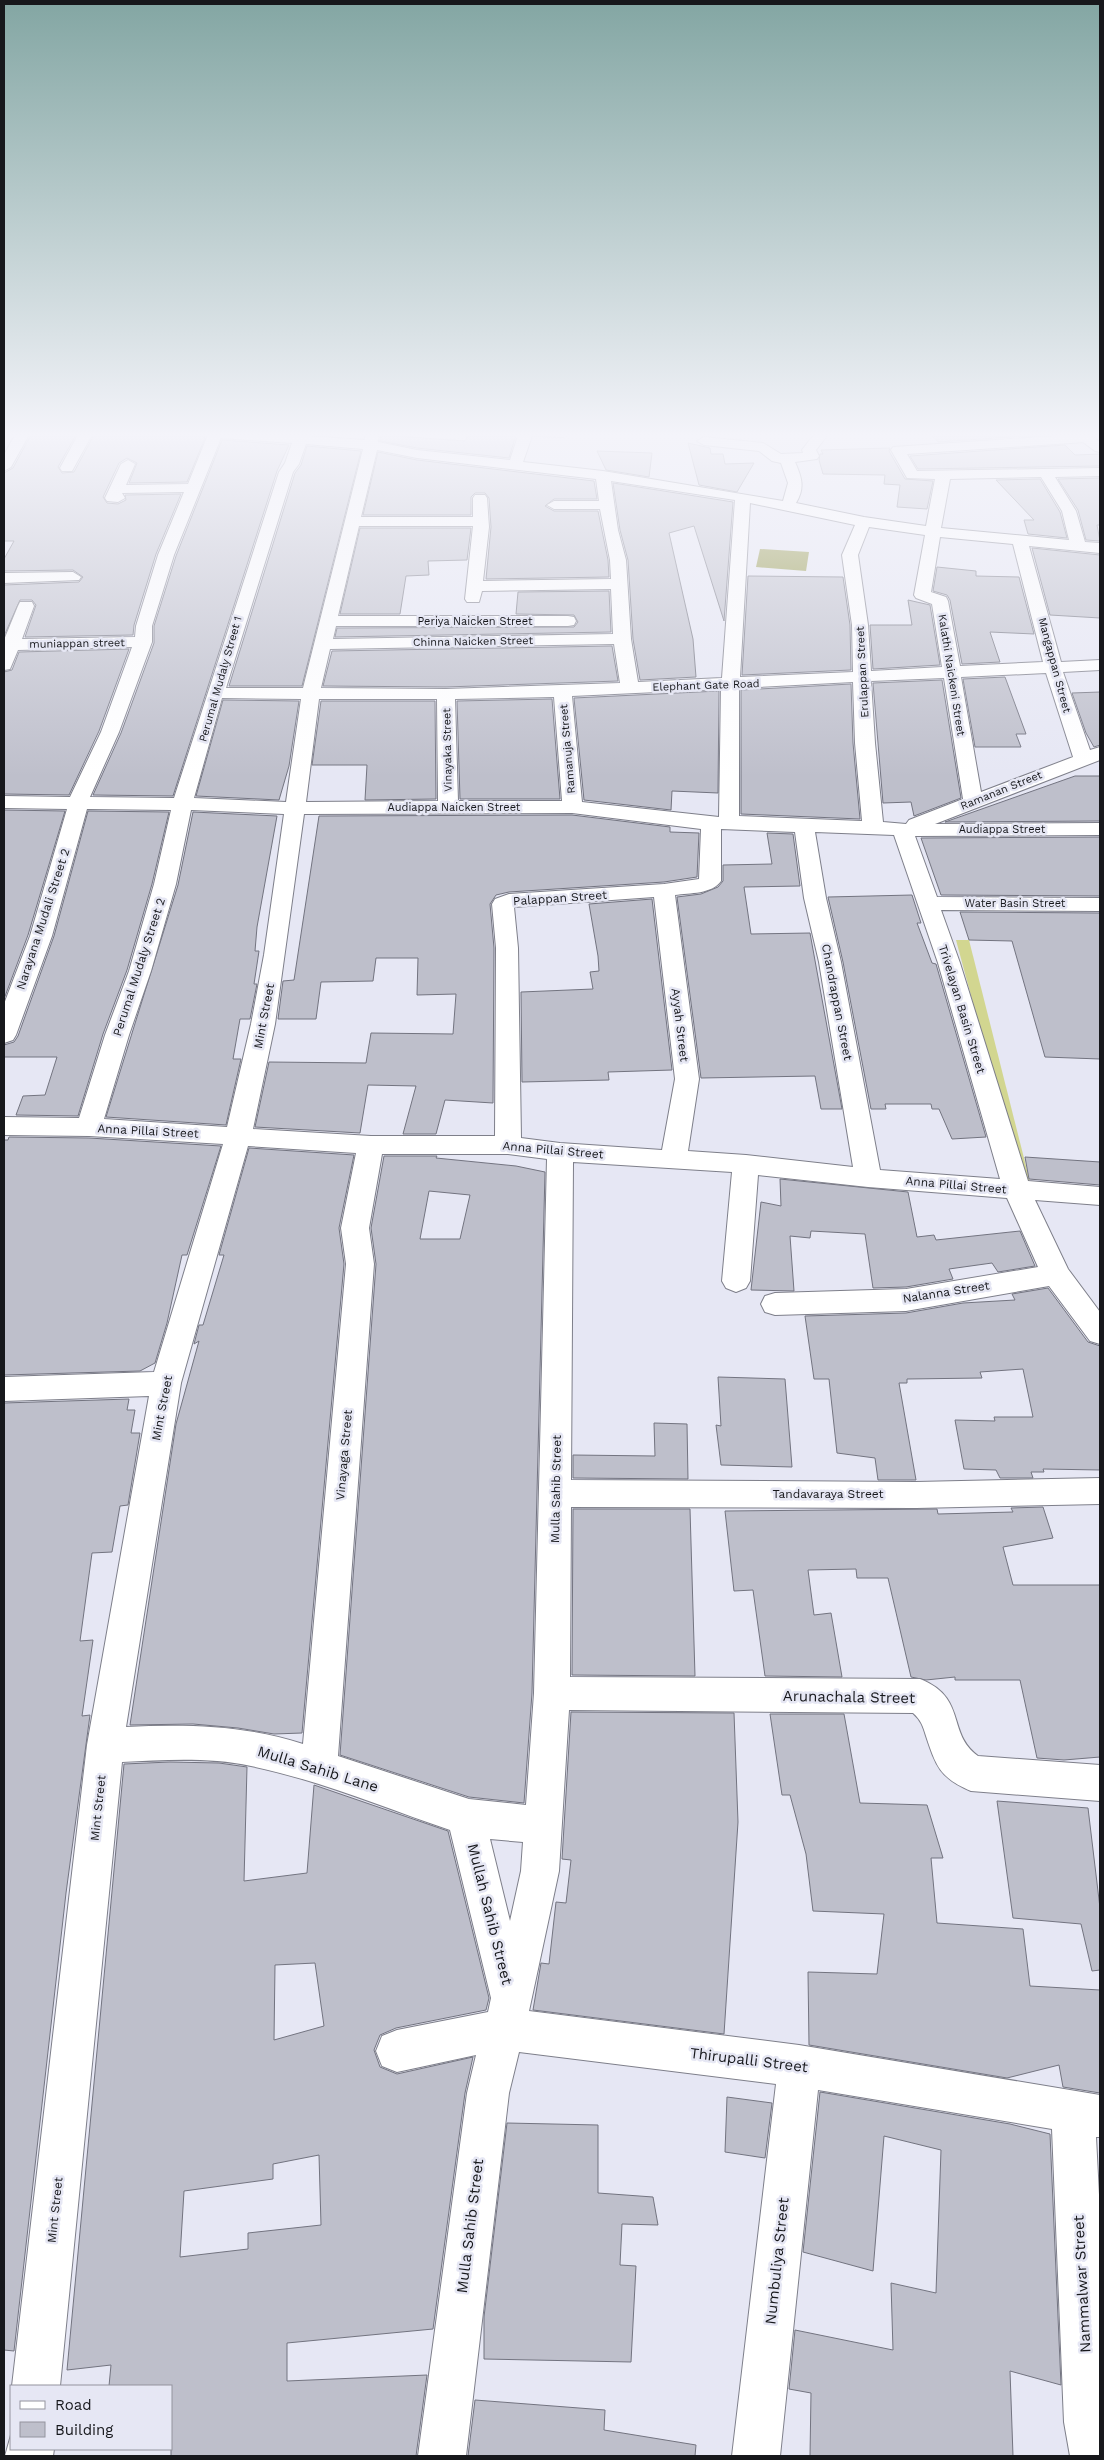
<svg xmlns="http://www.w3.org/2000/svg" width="1104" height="2460" font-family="'Work Sans',sans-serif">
	<rect width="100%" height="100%" fill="#e6e7f4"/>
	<path fill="#d2d690" d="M 956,940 L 969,940 L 1031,1186 L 1017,1167 Z"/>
	<path fill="#8d913c" d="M 760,549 L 809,552 L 806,571 L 756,567 Z"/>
	<path fill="#bebfcb" stroke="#737480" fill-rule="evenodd" d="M 32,433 L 77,433 L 58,467 L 62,473 L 74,472 L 95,433 L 201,436 L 205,438 L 187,482 L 129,483 L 137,463 L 127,458 L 119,463 L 103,497 L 107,503 L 118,504 L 126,500 L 125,495 L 181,494 L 156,554 L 134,625 L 133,635 L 25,637 L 36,605 L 32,600 L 20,600 L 4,636 L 4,585 L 79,582 L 83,577 L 73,570 L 4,571 L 4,559 L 14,541 L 4,541 L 4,473 L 13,468 Z
		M 469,433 L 516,435 L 509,458 L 417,448 L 380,441 L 381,435 L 465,441 Z
		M 930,433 L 1052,433 L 1053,434 L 938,442 Z
		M 222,440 L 289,445 L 277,471 L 173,796 L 93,795 L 121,733 L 154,643 L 154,626 L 176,556 Z
		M 688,443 L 710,448 L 711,454 L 723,454 L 725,464 L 754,463 L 737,492 L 699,485 Z
		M 1065,445 L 1075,455 L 1100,454 L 1100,466 L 918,469 L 910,456 Z
		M 307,446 L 361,451 L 302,686 L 229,686 L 295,473 L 301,465 Z
		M 890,448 L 889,451 L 905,479 L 933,481 L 927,509 L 897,507 L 900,485 L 884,484 L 885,475 L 823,474 L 819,460 L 820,454 L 823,454 L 821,450 Z
		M 597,451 L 652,453 L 649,477 L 606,470 Z
		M 378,452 L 417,460 L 594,481 L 597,499 L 554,499 L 545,506 L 554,511 L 598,511 L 608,560 L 609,577 L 486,579 L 491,527 L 489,498 L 485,493 L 475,493 L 471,497 L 471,515 L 363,515 Z
		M 1100,478 L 1100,525 L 1097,525 L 1100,541 L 1086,540 L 1078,510 L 1058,479 Z
		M 1040,479 L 1060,512 L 1067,538 L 1028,534 L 1024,520 L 1034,520 L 996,480 Z
		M 613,483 L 733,502 L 724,621 L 694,526 L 669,533 L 693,639 L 696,677 L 640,680 L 633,639 L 628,560 L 620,530 Z
		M 360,528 L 471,528 L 467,560 L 428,561 L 429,575 L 406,576 L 400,614 L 340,614 Z
		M 1032,548 L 1100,555 L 1100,618 L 1050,615 Z
		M 937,567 L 976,571 L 976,576 L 1019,577 L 1034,634 L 990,632 L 1000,662 L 962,664 L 950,600 L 947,595 L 933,591 Z
		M 748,576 L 843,577 L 850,625 L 851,670 L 742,675 Z
		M 609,591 L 611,632 L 335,637 L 337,628 L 574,627 L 578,622 L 574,615 L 516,614 L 518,592 Z
		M 908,600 L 930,605 L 940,665 L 873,669 L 870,625 L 912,625 Z
		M 612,646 L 618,681 L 446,687 L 323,686 L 332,651 Z
		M 129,649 L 99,731 L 69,795 L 4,794 L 4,672 L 12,670 L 19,652 Z
		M 1005,677 L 1026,734 L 1016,734 L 1021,747 L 975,747 L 963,679 Z
		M 942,680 L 961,798 L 914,816 L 911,802 L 883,803 L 873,683 Z
		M 851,684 L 853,743 L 860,819 L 741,814 L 741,690 Z
		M 719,691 L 718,793 L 672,791 L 671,810 L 584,800 L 574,698 Z
		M 1100,692 L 1100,745 L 1094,747 L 1086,733 L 1072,693 Z
		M 552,699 L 560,799 L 460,799 L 457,701 Z
		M 223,700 L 299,701 L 289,766 L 279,800 L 196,796 Z
		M 321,701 L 435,701 L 436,799 L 365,800 L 367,765 L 312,765 Z
		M 1075,776 L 1100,776 L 1100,821 L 945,822 Z
		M 4,810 L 65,811 L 28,935 L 4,999 Z
		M 88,811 L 169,812 L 152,884 L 127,970 L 103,1034 L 78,1116 L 16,1115 L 23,1096 L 45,1095 L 57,1057 L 4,1057 L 4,1045 L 14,1042 L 18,1036 L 54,936 Z
		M 193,812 L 277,816 L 257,927 L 255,951 L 259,951 L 254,984 L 257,984 L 250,1019 L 240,1019 L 233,1059 L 241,1059 L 226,1125 L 106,1117 L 178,885 Z
		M 572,815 L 670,827 L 670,832 L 699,833 L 697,877 L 664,882 L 509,892 L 496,895 L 490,904 L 494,948 L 493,1103 L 445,1100 L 436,1134 L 403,1134 L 416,1086 L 368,1085 L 360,1133 L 255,1127 L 269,1062 L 366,1063 L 371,1033 L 453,1034 L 456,994 L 417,995 L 418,958 L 376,958 L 373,981 L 321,982 L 316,1019 L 278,1019 L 283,981 L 294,980 L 319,816 Z
		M 767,833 L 793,834 L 800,886 L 744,887 L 751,934 L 810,933 L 842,1109 L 821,1109 L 815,1076 L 701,1078 L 677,897 L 701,894 L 718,887 L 723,881 L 723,865 L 772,864 Z
		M 1100,837 L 1100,896 L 941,895 L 921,838 Z
		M 912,895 L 921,923 L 917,923 L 932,963 L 936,964 L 986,1137 L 952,1139 L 939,1109 L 932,1109 L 931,1104 L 885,1104 L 886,1109 L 871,1109 L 843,962 L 828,897 Z
		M 652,899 L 672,1070 L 608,1072 L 609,1080 L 522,1082 L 521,992 L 593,989 L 590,972 L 599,971 L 598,956 L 589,904 Z
		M 960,912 L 1100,913 L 1100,1059 L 1045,1057 L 1012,941 L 969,940 Z
		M 9,1137 L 89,1138 L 221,1146 L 187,1255 L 182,1255 L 167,1323 L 155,1363 L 140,1371 L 4,1375 L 4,1140 L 8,1140 Z
		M 249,1148 L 354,1155 L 339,1228 L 344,1264 L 302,1733 L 274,1734 L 238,1728 L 193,1724 L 130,1725 L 176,1424 L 199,1341 L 194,1344 L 199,1325 L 203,1325 L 224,1255 L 219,1255 Z
		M 384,1156 L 437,1156 L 436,1158 L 516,1166 L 545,1172 L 532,1693 L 524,1803 L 469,1797 L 340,1755 L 376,1264 L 371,1228 ZM 429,1191 L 470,1195 L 460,1239 L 420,1239 Z
		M 1025,1157 L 1100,1162 L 1100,1185 L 1029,1179 Z
		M 780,1179 L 908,1192 L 917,1237 L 934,1235 L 936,1240 L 1020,1231 L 1035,1266 L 998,1272 L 992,1263 L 949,1269 L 953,1279 L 906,1287 L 873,1288 L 865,1234 L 811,1231 L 810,1238 L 790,1236 L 794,1291 L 751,1290 L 761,1202 L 781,1206 Z
		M 1048,1288 L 1088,1342 L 1100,1346 L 1100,1470 L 1043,1469 L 1044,1472 L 1031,1472 L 1033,1478 L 1000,1478 L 996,1470 L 964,1469 L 955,1420 L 995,1421 L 994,1417 L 1033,1417 L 1023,1369 L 980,1372 L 982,1378 L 907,1379 L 907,1383 L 899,1383 L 916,1480 L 878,1480 L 875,1458 L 837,1453 L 829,1379 L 814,1379 L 805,1316 L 906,1313 L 963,1303 L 1015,1300 L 1012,1294 Z
		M 718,1377 L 785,1379 L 792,1467 L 721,1465 L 716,1425 L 721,1426 Z
		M 129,1399 L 127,1410 L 135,1410 L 131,1433 L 140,1433 L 128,1505 L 120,1506 L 112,1552 L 92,1553 L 80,1641 L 93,1640 L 82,1716 L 90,1715 L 66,1893 L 14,2351 L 4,2350 L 4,1403 Z
		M 654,1423 L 687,1424 L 688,1479 L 573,1478 L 573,1455 L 655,1456 Z
		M 1043,1507 L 1053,1538 L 1003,1547 L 1013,1585 L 1100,1585 L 1100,1757 L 1064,1760 L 1037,1758 L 1020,1680 L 955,1680 L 955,1677 L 926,1680 L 911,1677 L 888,1578 L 857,1578 L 856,1569 L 808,1570 L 814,1615 L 831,1613 L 842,1677 L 765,1676 L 753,1590 L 734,1591 L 725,1511 L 937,1509 L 938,1514 L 1013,1512 L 1011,1508 Z
		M 573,1509 L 690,1509 L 695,1676 L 572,1675 Z
		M 571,1712 L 734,1713 L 738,1822 L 724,2034 L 533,2010 L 541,1963 L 549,1964 L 556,1902 L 566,1903 L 571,1860 L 562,1859 Z
		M 770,1714 L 844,1714 L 860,1803 L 927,1805 L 943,1858 L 931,1858 L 937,1923 L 1023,1929 L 1030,1986 L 1100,1990 L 1100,2093 L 1063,2087 L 1059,2065 L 1007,2078 L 809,2045 L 808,1972 L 877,1974 L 884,1914 L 813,1911 L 806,1854 L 790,1795 L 782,1795 Z
		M 170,1762 L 219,1763 L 247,1767 L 244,1881 L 307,1873 L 314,1785 L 448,1831 L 489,1998 L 486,2010 L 396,2028 L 380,2035 L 374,2050 L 380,2067 L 397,2074 L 473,2057 L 465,2093 L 433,2329 L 287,2343 L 287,2381 L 427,2375 L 416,2456 L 171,2456 L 171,2386 L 109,2386 L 111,2365 L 67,2370 L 124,1764 ZM 315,1963 L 324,2026 L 274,2040 L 275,1965 ZM 319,2155 L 321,2225 L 248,2233 L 248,2249 L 180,2257 L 184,2191 L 273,2179 L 273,2164 Z
		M 997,1801 L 1088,1808 L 1100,1908 L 1100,1970 L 1092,1971 L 1081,1924 L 1013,1918 Z
		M 820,2092 L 1010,2124 L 1050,2134 L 1061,2385 L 1010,2371 L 1013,2456 L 810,2456 L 811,2393 L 789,2389 L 795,2330 L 893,2350 L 891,2283 L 936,2293 L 941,2150 L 884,2136 L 873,2271 L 803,2252 Z
		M 727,2097 L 772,2103 L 765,2158 L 725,2152 Z
		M 507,2123 L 598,2125 L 598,2193 L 653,2197 L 658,2225 L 622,2224 L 620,2265 L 636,2266 L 631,2362 L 484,2359 L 484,2317 Z
		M 475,2400 L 605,2410 L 604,2430 L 696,2445 L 695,2456 L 468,2456 Z"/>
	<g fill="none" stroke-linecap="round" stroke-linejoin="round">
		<defs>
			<path id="minor" d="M 16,433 L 30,433 L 11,467 L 4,471 L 4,455 Z
				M 79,433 L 93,433 L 72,471 L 62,471 L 60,468 Z
				M 200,433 L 263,433 L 365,440 L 365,433 L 379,433 L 378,442 L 417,450 L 510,460 L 519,433 L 571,433 L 564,437 L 532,436 L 523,462 L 603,471 L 783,501 L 788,483 L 781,463 L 772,461 L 759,451 L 704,445 L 697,441 L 704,437 L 763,443 L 781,454 L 803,453 L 802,450 L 815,433 L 829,433 L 816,450 L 819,456 L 817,459 L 795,462 C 802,478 805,488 796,503 L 864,517 L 926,526 L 935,479 L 907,478 L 891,450 L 893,447 L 1085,434 L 1092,438 L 1085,442 L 907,454 L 917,471 L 1100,468 L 1100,476 L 1055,477 L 1076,511 L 1085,542 L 1100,543 L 1100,553 L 1029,546 L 1061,662 L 1100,660 L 1100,670 L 1063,672 L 1090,750 L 1100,747 L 1100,760 L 935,824 L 1100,823 L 1100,835 L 915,836 L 937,897 L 1100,898 L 1100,911 L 941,910 L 960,963 L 1028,1181 L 1100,1187 L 1100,1205 L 1035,1200 L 1068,1269 L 1100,1312 L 1100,1344 L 1090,1341 L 1049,1286 L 906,1311 L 775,1315 L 765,1312 L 761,1304 L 765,1296 L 775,1293 L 906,1289 L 1038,1267 L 1007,1198 L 868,1187 L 758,1175 L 750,1281 L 746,1288 L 736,1292 L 726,1288 L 722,1281 L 732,1172 L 573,1162 L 571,1480 L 916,1482 L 1100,1478 L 1100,1504 L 916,1508 L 571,1507 L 570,1677 L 920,1679 C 968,1698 946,1733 978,1756 L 1100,1765 L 1100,1801 L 971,1791 C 940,1778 936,1766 926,1736 C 923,1726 921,1720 913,1713 L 569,1710 L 559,1871 L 529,2011 L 799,2045 L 1100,2095 L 1100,2137 L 1096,2137 L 1100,2214 L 1100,2456 L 1070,2456 L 1064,2422 L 1052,2129 L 818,2090 L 780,2456 L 732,2456 L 776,2084 L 519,2052 L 509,2093 L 466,2456 L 418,2456 L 467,2093 L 476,2055 L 397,2072 L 382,2066 L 376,2051 L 382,2036 L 397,2030 L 488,2012 L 491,1998 L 450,1830 C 385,1808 319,1780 251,1766 C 209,1757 164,1760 122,1762 L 60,2386 L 12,2386 L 87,1745 L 149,1396 L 4,1401 L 4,1377 L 154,1372 L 223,1144 L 89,1136 L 4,1135 L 4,1117 L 79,1118 L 105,1035 L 129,971 L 154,884 L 171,810 L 87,809 L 52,936 L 16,1035 L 13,1040 L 4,1043 L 4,1004 L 30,936 L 67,809 L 4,808 L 4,796 L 70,797 L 101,732 L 132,647 L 18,650 L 10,669 L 4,670 L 4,640 L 18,606 L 20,602 L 32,602 L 34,606 L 22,639 L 135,637 L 136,626 L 158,555 L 184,492 L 122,493 L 125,498 L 118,502 L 107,501 L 105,498 L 121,464 L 128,460 L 135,464 L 126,485 L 188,484 L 207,437 ZM 221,438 L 292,443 L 285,463 L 279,472 L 174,798 L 90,797 L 119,732 L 152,642 L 152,626 L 174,555 ZM 306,444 L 363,449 L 303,688 L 226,688 L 293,472 L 299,464 ZM 377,450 L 417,458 L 596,479 L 599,501 L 554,501 L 547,505 L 554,509 L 600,509 L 610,560 L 611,579 L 483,581 L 489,527 L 487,498 L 485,495 L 475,495 L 473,498 L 473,517 L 361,517 ZM 1041,477 L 1062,511 L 1069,540 L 941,528 L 950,479 ZM 611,481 L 735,500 L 722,678 L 638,682 L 631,639 L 626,560 L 618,530 ZM 750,503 L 855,525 L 842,555 L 852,625 L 853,672 L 740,677 ZM 359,526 L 473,526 L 465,599 L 467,602 L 479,602 L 482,591 L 611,589 L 613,634 L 333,639 L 336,626 L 568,626 L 574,625 L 576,621 L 574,617 L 568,616 L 338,616 ZM 869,527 L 925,535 L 914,595 L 916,598 L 932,604 L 942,667 L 871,671 L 868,625 L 858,555 ZM 940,537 L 1013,544 L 1043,662 L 960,666 L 948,601 L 946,597 L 931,592 ZM 614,644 L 620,683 L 446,689 L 321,688 L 330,649 ZM 1046,673 L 1073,757 L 981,792 L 961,677 ZM 944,678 L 963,799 L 909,820 L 906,824 L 883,822 L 875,743 L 871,681 ZM 853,682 L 855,743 L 862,821 L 739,816 L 739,688 ZM 721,689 L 719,817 L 582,802 L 572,696 ZM 554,697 L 562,801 L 458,801 L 455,699 ZM 222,698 L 301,699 L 286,802 L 194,798 ZM 319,699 L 437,699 L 438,801 L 306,802 ZM 191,810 L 284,814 L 264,955 L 251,1024 L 227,1127 L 104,1119 L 129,1035 L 151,971 L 176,884 ZM 572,813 L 701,829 L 699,879 L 664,884 L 509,894 L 495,899 L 492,904 L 496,948 L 495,1136 L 371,1136 L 253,1129 L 275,1024 L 304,814 ZM 721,829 L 795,832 L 804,898 L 819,962 L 853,1167 L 746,1155 L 688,1151 L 699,1079 L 675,895 C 690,893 712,894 721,881 ZM 815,832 L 894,835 L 938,963 L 1000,1179 L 880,1170 L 841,962 L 826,898 ZM 654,897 L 675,1079 L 662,1150 L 560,1143 L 521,1138 L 518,948 L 514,907 ZM 248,1146 L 356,1153 L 341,1228 L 346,1264 L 303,1744 C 245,1725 186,1724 126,1727 L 181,1383 ZM 382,1154 L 508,1154 L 547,1159 L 534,1693 L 526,1805 L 469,1799 L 338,1756 L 374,1264 L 369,1228 ZM 490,1839 L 523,1842 L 521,1871 L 510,1921 Z
				M 73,572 L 81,577 L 79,580 L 4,583 L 4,573 Z
				M 11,2435 L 11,2449 L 54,2449 L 53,2456 L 5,2456 Z"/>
			<path id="major" d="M 1071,433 L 1087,433 L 1100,442 L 1100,452 L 1095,451 Z"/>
		</defs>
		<use href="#minor" stroke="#7e7f8a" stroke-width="2"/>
		<use href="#major" stroke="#7e7f8a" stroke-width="2"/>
		<use href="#minor" fill="#fff" fill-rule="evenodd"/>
		<use href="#major" fill="#fff" fill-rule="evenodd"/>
	</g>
	<linearGradient id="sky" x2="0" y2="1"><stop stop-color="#83a6a3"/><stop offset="0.56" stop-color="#f4f4fa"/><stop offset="1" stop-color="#f4f4fa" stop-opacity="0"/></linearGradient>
	<rect width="1104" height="777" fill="url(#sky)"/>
	<g text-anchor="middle" stroke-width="5" stroke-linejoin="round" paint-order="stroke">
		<g font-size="11" fill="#17181c" stroke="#e6e7f4">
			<text x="475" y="625">Periya Naicken Street</text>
			<text transform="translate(473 641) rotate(-1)" y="4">Chinna Naicken Street</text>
			<text transform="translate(77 643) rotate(-1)" y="4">muniappan street</text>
			<text transform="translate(1055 665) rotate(75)" y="4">Mangappan Street</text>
			<text transform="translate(862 672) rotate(-93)" y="4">Erulappan Street</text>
			<text transform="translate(952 675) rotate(81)" y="4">Kalathi Naickeni Street</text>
			<text transform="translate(220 679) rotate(-74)" y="4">Perumal Mudaly Street 1</text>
			<text transform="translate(706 685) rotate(-2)" y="4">Elephant Gate Road</text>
			<text transform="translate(567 749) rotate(-95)" y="4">Ramanuja Street</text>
			<text transform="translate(447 750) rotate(-91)" y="4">Vinayaka Street</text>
			<text transform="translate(1001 790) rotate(-22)" y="4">Ramanan Street</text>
			<text x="454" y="811">Audiappa Naicken Street</text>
			<text x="1002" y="833">Audiappa Street</text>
			<text x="1015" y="907">Water Basin Street</text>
		</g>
		<g font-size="12" fill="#17181c" stroke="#e6e7f4">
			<text transform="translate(560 898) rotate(-4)" y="4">Palappan Street</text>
			<text transform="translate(43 919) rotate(-72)" y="4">Narayana Mudali Street 2</text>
			<text transform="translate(139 967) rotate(-72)" y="4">Perumal Mudaly Street 2</text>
			<text transform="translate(837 1002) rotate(79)" y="4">Chandrappan Street</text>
			<text transform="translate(962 1009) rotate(73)" y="4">Trivelayan Basin Street</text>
			<text transform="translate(264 1016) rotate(-79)" y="4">Mint Street</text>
			<text transform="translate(680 1025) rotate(83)" y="4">Ayyah Street</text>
			<text transform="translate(148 1131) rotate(3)" y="4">Anna Pillai Street</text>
			<text transform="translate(553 1150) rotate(5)" y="4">Anna Pillai Street</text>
			<text transform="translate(956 1185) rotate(5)" y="4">Anna Pillai Street</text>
			<text transform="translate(946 1292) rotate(-9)" y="4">Nalanna Street</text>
			<text transform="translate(162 1408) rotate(-79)" y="4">Mint Street</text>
			<text transform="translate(344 1455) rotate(-85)" y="4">Vinayaga Street</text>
			<text transform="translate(556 1489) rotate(-89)" y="4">Mulla Sahib Street</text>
			<text x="828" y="1498">Tandavaraya Street</text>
			<text transform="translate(98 1808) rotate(-84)" y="4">Mint Street</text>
			<text transform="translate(55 2210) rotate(-84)" y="4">Mint Street</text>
		</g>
		<g font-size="15" fill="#17181c" stroke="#e6e7f4">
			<text transform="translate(849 1697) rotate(1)" y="5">Arunachala Street</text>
			<text transform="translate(318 1769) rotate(17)" y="5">Mulla Sahib Lane</text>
			<text transform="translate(490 1914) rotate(76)" y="5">Mullah Sahib Street</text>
			<text transform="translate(749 2060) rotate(7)" y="5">Thirupalli Street</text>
			<text transform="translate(470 2226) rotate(-83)" y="5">Mulla Sahib Street</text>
			<text transform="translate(777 2261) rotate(-84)" y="5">Numbuliya Street</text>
			<text transform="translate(1082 2284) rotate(-93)" y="5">Nammalwar Street</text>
		</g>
	</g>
	<rect width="1104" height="2460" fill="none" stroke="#17181c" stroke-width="10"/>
	<rect x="10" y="2385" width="162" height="65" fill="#e6e7f4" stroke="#93949e"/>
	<rect x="20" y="2401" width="25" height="8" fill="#ffffff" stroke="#93949e"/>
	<text x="55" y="2410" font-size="15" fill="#17181c">Road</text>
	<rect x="20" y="2422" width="25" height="15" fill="#bebfcb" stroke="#93949e"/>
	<text x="55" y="2435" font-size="15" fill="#17181c">Building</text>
</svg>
